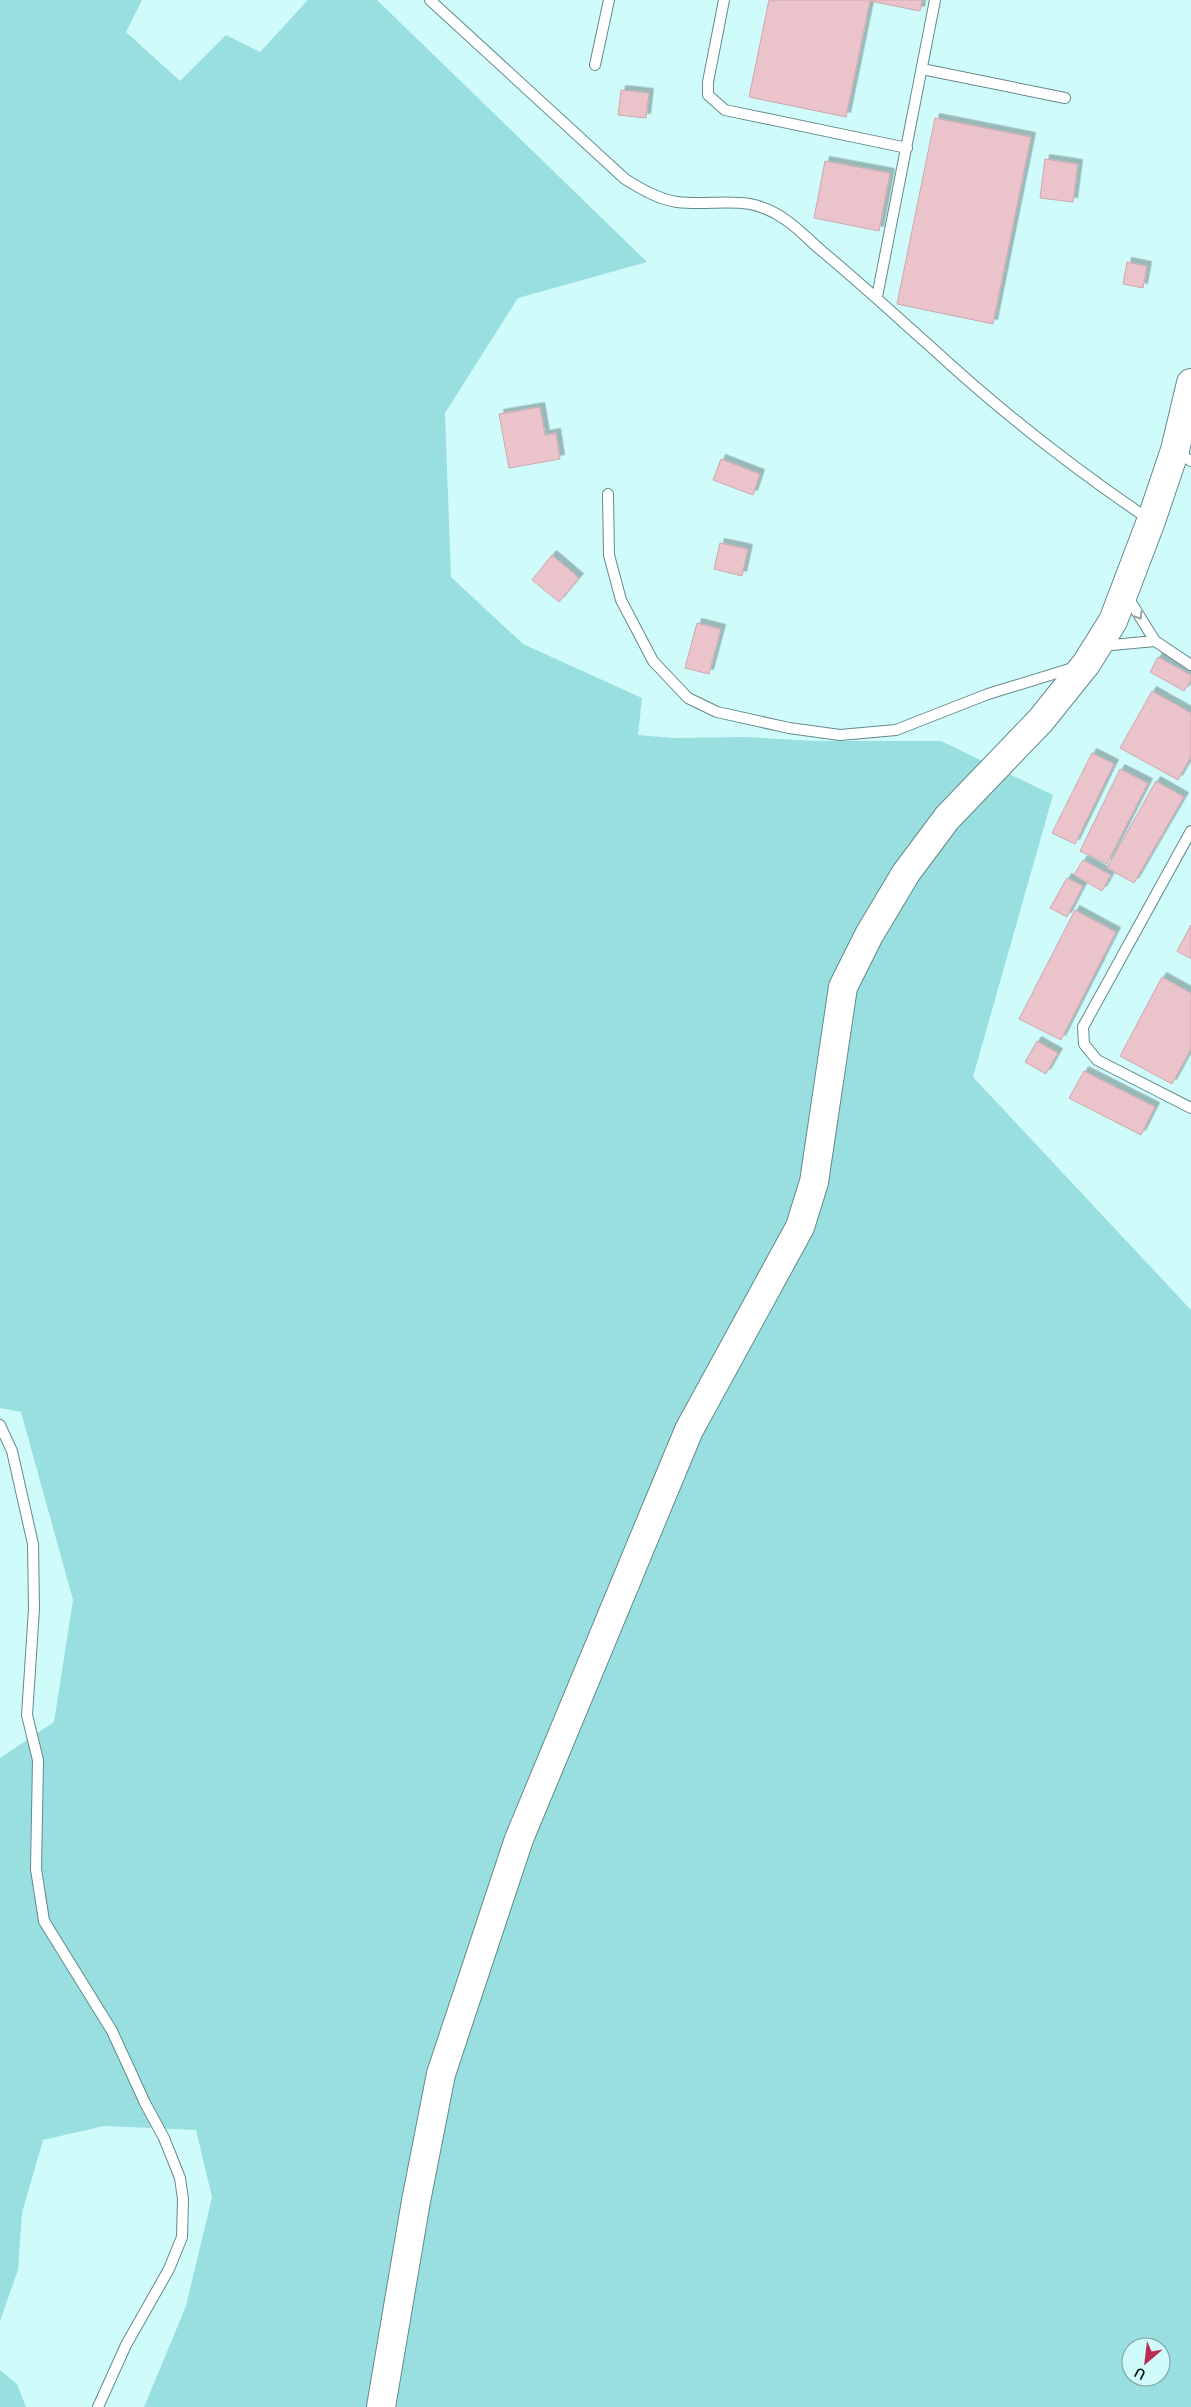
<svg xmlns="http://www.w3.org/2000/svg" width="1191" height="2407" font-family="Manrope,sans-serif">
	<defs>
		<filter id="shadow"><feDropShadow dx="4.5" dy="-4.5" stdDeviation="0" flood-color="#0004"/></filter>
	</defs>
	<rect width="100%" height="100%" fill="#d0fbfb"/>
	<path fill="#99dfe0" fill-rule="evenodd" d="M 0,0 L 142,0 L 126,32 L 180,81 L 226,35 L 260,52 L 308,0 L 377,0 L 647,262 L 518,298 L 445,413 L 451,577 L 523,644 L 642,698 L 638,735 L 673,738 L 744,737 L 816,741 L 941,741 L 1053,795 L 973,1077 L 1191,1310 L 1191,2407 L 144,2407 L 186,2306 L 212,2197 L 196,2130 L 104,2126 L 43,2140 L 22,2213 L 18,2270 L 0,2321 L 0,1758 L 54,1722 L 73,1600 L 21,1412 L 0,1408 ZM 1131,2347 L 1161,2347 L 1161,2377 L 1131,2377 Z
		M 0,2370 L 17,2384 L 26,2407 L 0,2407 Z"/>
	<path fill="#eac4ca" stroke="#cca7ad" filter="url(#shadow)" d="M 769,0 L 922,0 L 920,11 L 870,1 L 846,117 L 749,97 Z
		M 621,90 L 649,93 L 646,118 L 618,115 Z
		M 935,118 L 1031,137 L 993,324 L 897,304 Z
		M 1045,159 L 1078,164 L 1073,202 L 1040,198 Z
		M 825,161 L 890,173 L 879,231 L 814,218 Z
		M 1127,262 L 1147,266 L 1143,288 L 1123,284 Z
		M 540,407 L 545,435 L 556,433 L 560,459 L 509,468 L 499,414 Z
		M 721,459 L 760,474 L 753,495 L 713,480 Z
		M 720,543 L 748,549 L 742,576 L 714,569 Z
		M 552,555 L 579,578 L 559,602 L 532,580 Z
		M 697,623 L 721,629 L 709,674 L 685,668 Z
		M 1158,657 L 1191,675 L 1191,680 L 1184,691 L 1150,672 Z
		M 1152,691 L 1191,713 L 1191,757 L 1178,780 L 1120,748 Z
		M 1092,753 L 1114,764 L 1075,844 L 1052,833 Z
		M 1120,769 L 1148,783 L 1107,864 L 1080,851 Z
		M 1156,781 L 1184,797 L 1134,883 L 1107,868 Z
		M 1083,860 L 1111,875 L 1102,891 L 1074,875 Z
		M 1067,878 L 1083,886 L 1067,917 L 1050,908 Z
		M 1075,910 L 1116,932 L 1061,1040 L 1019,1019 Z
		M 1191,925 L 1191,959 L 1177,951 Z
		M 1162,977 L 1191,993 L 1191,1049 L 1172,1084 L 1120,1056 Z
		M 1037,1041 L 1058,1053 L 1046,1074 L 1025,1062 Z
		M 1084,1071 L 1155,1107 L 1141,1135 L 1069,1098 Z"/>
	<g fill="none" stroke-linecap="round" stroke-linejoin="round">
		<defs>
			<path id="lane" d="M 430,0 L 625,179 C 641,189 658,199 677,202 C 719,207 747,192 786,220 C 799,229 811,242 823,252 C 860,283 895,315 931,347 C 999,410 1073,468 1150,520
				M 724,0 L 708,82 L 708,95 L 725,110 L 907,148
				M 595,65 L 609,0
				M 922,69 L 1065,98
				M 877,297 L 935,0
				M 1176,451 L 1191,461
				M 608,494 L 609,555 L 621,600 L 653,661 L 688,698 L 717,712 L 789,728 L 840,735 L 896,730 L 988,694 L 1076,667
				M 1127,596 L 1155,641 L 1191,665
				M 1101,646 L 1155,641
				M 1191,831 L 1083,1027 L 1084,1044 L 1097,1060 L 1191,1108
				M 0,1425 L 12,1451 L 33,1544 L 34,1609 L 27,1715 L 38,1760 L 36,1869 L 44,1921 L 112,2031 L 145,2103 L 164,2138 L 180,2178 L 183,2199 L 182,2237 L 169,2269 L 126,2345 L 98,2407"/>
			<path id="secondary" d="M 381,2407 L 416,2201 L 441,2074 L 519,1839 L 689,1430 L 800,1227 L 814,1182 L 843,987 L 869,935 L 906,873 L 947,818 L 1041,720 L 1086,664 L 1113,621 L 1151,521 L 1175,450 L 1191,383"/>
		</defs>
		<use href="#lane" stroke="#638a8b" stroke-width="12"/>
		<use href="#secondary" stroke="#638a8b" stroke-width="30"/>
		<use href="#lane" stroke="#fff" stroke-width="10"/>
		<use href="#secondary" stroke="#fff" stroke-width="28"/>
	</g>
	<defs><path id="oneway-chevron" d="M-2-3.5L2.5 0L-2 3.5" fill="none" stroke-width="1.6" stroke-linecap="round" stroke-linejoin="round" transform="scale(1.25)"/></defs>
	<use stroke="#9aa0a0" href="#oneway-chevron" transform="translate(1139 616) rotate(58)"/>
	<g transform="translate(1146 2362) rotate(208)"><circle r="24" fill="#d0fbfb" stroke="#7e9d9e"/>
	<path d="M0-4L9 19L0 12L-9 19Z" fill="#bb2b56"/>
	<text y="-8" font-size="14" font-weight="bold" text-anchor="middle" fill="#031112">U</text>
	</g>
</svg>
